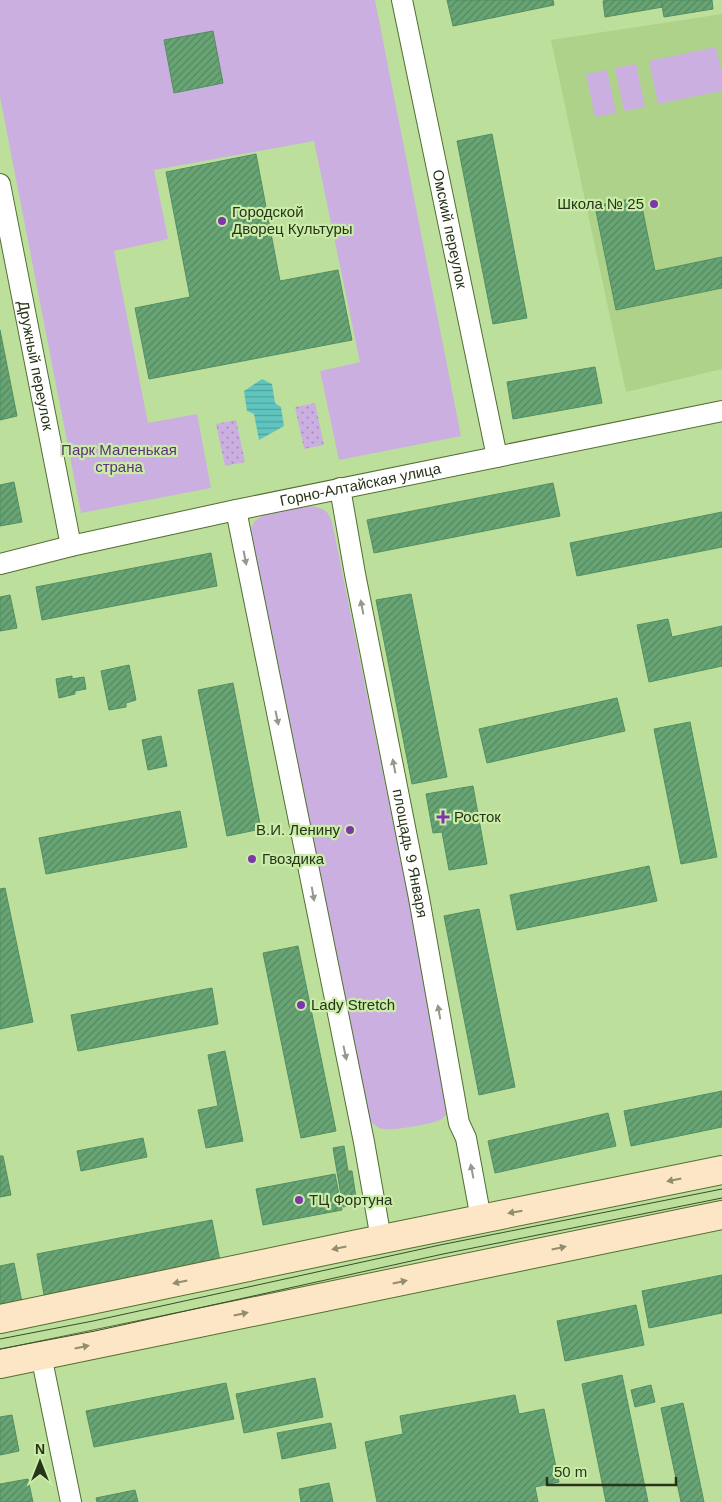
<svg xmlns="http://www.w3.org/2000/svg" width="722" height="1502" font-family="Helvetica,sans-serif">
	<defs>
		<pattern id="grass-dots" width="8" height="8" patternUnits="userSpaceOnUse" patternTransform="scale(1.25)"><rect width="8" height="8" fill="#cbafe1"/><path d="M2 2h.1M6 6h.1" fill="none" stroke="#a58fb6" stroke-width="1.8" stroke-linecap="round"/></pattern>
		<pattern id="water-rules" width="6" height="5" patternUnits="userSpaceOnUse" patternTransform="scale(1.25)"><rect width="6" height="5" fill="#60c5bf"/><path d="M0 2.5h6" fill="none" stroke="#4fa19a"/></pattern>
		<pattern id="building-hatch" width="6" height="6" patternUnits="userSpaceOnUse" patternTransform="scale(1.25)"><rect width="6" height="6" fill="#68a575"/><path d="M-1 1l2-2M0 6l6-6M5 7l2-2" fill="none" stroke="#56875f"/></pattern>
	</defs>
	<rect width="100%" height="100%" fill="#bddf9c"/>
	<path fill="#aed28a" d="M 722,14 L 722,369 L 626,392 L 551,40 Z"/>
	<path fill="url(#grass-dots)" d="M 315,403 L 324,445 L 304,449 L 295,407 Z
		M 236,420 L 245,462 L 225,466 L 216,424 Z"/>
	<path fill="#cbafe1" d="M 0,0 L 375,0 L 461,436 L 339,460 L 320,371 L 360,362 L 314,141 L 154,170 L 168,239 L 114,251 L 148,423 L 197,414 L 211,488 L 81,513 L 0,97 Z
		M 716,47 L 722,75 L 722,91 L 658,104 L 649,61 Z
		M 636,64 L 645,107 L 624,111 L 615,68 Z
		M 607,70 L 616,113 L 595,117 L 586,74 Z
		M 310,506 C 323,508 328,510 332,522 L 451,1109 C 448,1113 445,1117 440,1120 C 431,1124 392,1131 383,1129 C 376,1127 372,1123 367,1118 L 251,537 C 251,531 251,526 255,521 C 264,511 297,509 310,506 Z"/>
	<path fill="url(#water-rules)" d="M 262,379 L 272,384 L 275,403 L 281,407 L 284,426 L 259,440 L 254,414 L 247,411 L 244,391 Z"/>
	<path fill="url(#building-hatch)" stroke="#538f61" d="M 447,0 L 553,0 L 554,5 L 453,26 Z
		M 607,0 L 661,0 L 663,7 L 605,17 L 603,1 Z
		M 661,0 L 712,0 L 713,9 L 664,17 Z
		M 213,31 L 223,83 L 174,93 L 164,40 Z
		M 492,134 L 527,318 L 493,324 L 457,141 Z
		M 256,154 L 280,281 L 338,270 L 352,340 L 149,379 L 135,308 L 190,297 L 166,172 Z
		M 640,197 L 655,271 L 722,257 L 722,288 L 616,310 L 595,206 Z
		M 0,330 L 17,416 L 0,420 Z
		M 595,367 L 602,403 L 513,419 L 507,382 Z
		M 14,482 L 22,522 L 0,526 L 0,485 Z
		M 553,483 L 560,516 L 374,553 L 367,520 Z
		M 722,512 L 722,547 L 577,576 L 570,543 Z
		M 211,553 L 217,586 L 42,620 L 36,587 Z
		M 411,594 L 447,777 L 412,784 L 376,600 Z
		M 10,595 L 17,628 L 0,631 L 0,597 Z
		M 668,619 L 672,637 L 722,626 L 722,666 L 649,682 L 637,625 Z
		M 129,665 L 136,700 L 126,703 L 126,707 L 109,710 L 101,671 Z
		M 72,676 L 72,679 L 84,677 L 86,689 L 75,691 L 75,694 L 59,698 L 56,679 Z
		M 233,683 L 261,829 L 227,836 L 198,690 Z
		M 617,698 L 625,731 L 487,763 L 479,729 Z
		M 690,722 L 717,857 L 681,864 L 654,729 Z
		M 161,736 L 167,766 L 148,770 L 142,740 Z
		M 473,786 L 487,864 L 449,870 L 442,832 L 433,833 L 426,794 Z
		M 180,811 L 187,847 L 46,874 L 39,838 Z
		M 649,866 L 657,901 L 517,930 L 510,895 Z
		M 5,888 L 33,1022 L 0,1029 L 0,889 Z
		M 479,909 L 515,1087 L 479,1095 L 444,916 Z
		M 298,946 L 336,1131 L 301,1138 L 263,953 Z
		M 212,988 L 218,1024 L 78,1051 L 71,1015 Z
		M 225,1051 L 243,1141 L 206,1148 L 198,1110 L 218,1106 L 208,1055 Z
		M 722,1091 L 722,1127 L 631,1146 L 624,1111 Z
		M 608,1113 L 616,1146 L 495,1173 L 488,1141 Z
		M 143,1138 L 147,1157 L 81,1171 L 77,1151 Z
		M 344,1146 L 348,1171 L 352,1171 L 357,1204 L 343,1207 L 333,1148 Z
		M 0,1156 L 3,1156 L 11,1195 L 0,1197 Z
		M 335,1174 L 342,1210 L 263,1225 L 256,1189 Z
		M 212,1220 L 220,1261 L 44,1295 L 37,1254 Z
		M 14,1263 L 22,1302 L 0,1307 L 0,1266 Z
		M 722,1275 L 722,1313 L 649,1328 L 642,1291 Z
		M 636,1305 L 644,1345 L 565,1361 L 557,1321 Z
		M 622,1375 L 648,1502 L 606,1502 L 582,1384 Z
		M 315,1378 L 323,1417 L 244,1433 L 236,1394 Z
		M 226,1383 L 234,1419 L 94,1447 L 86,1411 Z
		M 651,1385 L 655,1402 L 635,1407 L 631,1390 Z
		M 515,1395 L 519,1414 L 544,1409 L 559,1482 L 535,1487 L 538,1502 L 377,1502 L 365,1442 L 403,1434 L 400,1416 Z
		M 683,1403 L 704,1502 L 681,1502 L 661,1408 Z
		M 12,1415 L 19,1451 L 0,1455 L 0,1417 Z
		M 331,1423 L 336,1448 L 282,1459 L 277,1433 Z
		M 28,1479 L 33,1502 L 0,1502 L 0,1484 Z
		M 329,1483 L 333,1502 L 301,1502 L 299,1489 Z
		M 135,1490 L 138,1502 L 97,1502 L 96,1498 Z"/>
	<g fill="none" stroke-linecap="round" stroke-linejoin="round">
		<defs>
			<g id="minor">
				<path id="s1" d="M 402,0 L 497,457"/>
				<path id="s2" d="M 0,184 L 71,546"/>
				<path id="s3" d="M 340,488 L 355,574 L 419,898 L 459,1123 L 466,1138 L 481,1219"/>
				<path d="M 236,510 L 364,1142 L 381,1239"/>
				<path id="s4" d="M 0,564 L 71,546 L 236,510 L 722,411"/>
				<path d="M 41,1355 L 71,1502"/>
			</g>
			<path id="secondary" d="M 0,1319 L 358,1244 L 722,1170
				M 0,1364 L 722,1215"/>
		</defs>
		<use href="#minor" stroke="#516f31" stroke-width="22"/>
		<use href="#secondary" stroke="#516f31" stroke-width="30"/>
		<use href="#minor" stroke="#fff" stroke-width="20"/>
		<use href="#secondary" stroke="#fde6c5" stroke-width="28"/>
		<path stroke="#3c4c2b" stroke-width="1" d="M 0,1339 L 93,1321 L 440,1245 L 722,1189
			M 0,1349 L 95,1331 L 443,1254 L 722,1198"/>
	</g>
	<defs><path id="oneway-solid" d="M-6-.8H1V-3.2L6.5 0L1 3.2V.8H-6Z" transform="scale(1.25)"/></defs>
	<g fill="#939a8c">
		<use href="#oneway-solid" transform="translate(245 558) rotate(79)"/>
		<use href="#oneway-solid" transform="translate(362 607) rotate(-101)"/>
		<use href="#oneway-solid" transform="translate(277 718) rotate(78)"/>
		<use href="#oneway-solid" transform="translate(394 766) rotate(-101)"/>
		<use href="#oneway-solid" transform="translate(313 894) rotate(80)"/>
		<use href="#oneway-solid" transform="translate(439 1012) rotate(-100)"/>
		<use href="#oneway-solid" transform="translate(345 1053) rotate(78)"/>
		<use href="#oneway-solid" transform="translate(472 1171) rotate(-101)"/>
	</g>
	<g fill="#928d6f">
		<use href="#oneway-solid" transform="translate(674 1180) rotate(169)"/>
		<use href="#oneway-solid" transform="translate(515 1212) rotate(170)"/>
		<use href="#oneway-solid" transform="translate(339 1248) rotate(168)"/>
		<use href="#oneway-solid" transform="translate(559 1248) rotate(-12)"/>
		<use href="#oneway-solid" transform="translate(180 1282) rotate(168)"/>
		<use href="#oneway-solid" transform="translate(400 1282) rotate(-12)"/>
		<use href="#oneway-solid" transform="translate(241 1314) rotate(-12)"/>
		<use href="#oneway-solid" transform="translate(82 1347) rotate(-12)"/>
	</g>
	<g fill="#7e36a9" stroke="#caeca9" stroke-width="2">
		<circle cx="654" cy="204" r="5"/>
		<circle cx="222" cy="221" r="5"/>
		<path d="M440.5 809.5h5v5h5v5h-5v5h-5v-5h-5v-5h5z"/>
		<circle cx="350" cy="830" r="5"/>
		<circle cx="252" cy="859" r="5"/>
		<circle cx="301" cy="1005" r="5"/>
		<circle cx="299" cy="1200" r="5"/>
	</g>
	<g text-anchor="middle" stroke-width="4.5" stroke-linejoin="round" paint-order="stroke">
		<g font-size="15" fill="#273419" stroke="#caeca9" text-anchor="start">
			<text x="644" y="209" text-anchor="end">Школа № 25</text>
			<text x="232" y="217">Городской<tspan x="232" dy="17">Дворец Культуры</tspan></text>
			<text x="454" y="822">Росток</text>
			<text x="340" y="835" text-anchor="end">В.И. Ленину</text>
			<text x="262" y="864">Гвоздика</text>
			<text x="311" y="1010">Lady Stretch</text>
			<text x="309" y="1205">ТЦ Фортуна</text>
		</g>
		<g font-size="15" fill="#273419" stroke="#caeca9">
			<text dy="5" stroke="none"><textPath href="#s1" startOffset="234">Омский переулок</textPath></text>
			<text dy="5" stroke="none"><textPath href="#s2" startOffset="185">Дружный переулок</textPath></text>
			<text dy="5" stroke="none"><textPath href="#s4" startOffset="369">Горно-Алтайская улица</textPath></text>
			<text dy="5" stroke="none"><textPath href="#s3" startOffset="372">площадь 9 Января</textPath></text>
		</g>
		<g font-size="15" fill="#5f327c" stroke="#caeca9">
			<text x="119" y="455">Парк Маленькая<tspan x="119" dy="17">страна</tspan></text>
		</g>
	</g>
	<g transform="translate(40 1462)" stroke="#caeca9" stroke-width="4" paint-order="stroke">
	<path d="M0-4L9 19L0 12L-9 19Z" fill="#273419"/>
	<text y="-8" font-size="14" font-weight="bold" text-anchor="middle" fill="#273419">N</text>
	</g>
	<path d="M547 1477v8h129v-8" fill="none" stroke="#273419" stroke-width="2.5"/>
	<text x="554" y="1477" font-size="15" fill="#273419" stroke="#caeca9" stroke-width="4" paint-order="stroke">50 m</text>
</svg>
